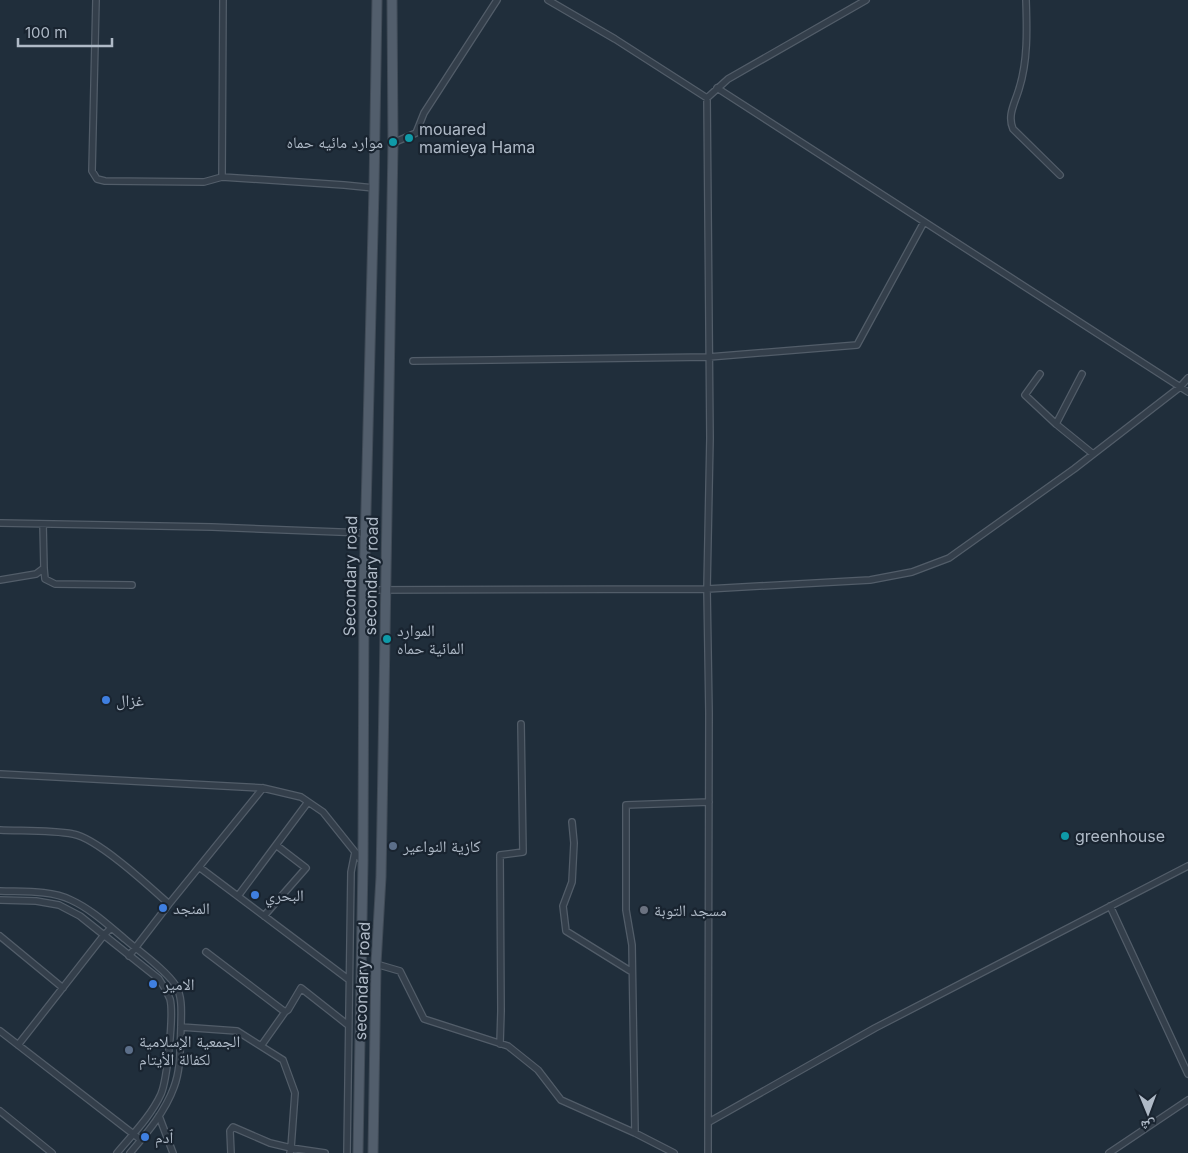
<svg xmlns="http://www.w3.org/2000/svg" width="1188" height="1153" font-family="Inter,'Noto Naskh Arabic',sans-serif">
	<rect width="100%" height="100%" fill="#202e3b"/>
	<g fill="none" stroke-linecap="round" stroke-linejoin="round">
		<defs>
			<path id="street" d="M 96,0 L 92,171 L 97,179 L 105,181 L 204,182 L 222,177
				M 223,0 L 222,177 L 344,185 L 374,188
				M 548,0 L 615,39 L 707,98 L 728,79 L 866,0
				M 1026,0 C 1027,29 1028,61 1019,89 C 1015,103 1007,115 1013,129 L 1060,175
				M 717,88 L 1188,392
				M 707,98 L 710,438 L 707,589 L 709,713 L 708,1153
				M 393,143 L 416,133 L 424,113 L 497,0
				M 413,361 L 709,357 L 857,345 L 924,222
				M 1040,374 L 1025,395 L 1056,424
				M 1082,374 L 1056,424 L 1093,454
				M 0,523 L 212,527 L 365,533
				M 44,568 L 45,579 L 55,584 L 132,585
				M 0,580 L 36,574 L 44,568 L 43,524
				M 364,590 L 707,589 L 870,580 L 912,572 L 949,558 L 1074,469 L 1180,387 L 1188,378
				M 0,774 L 263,788 L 301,797 L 323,812 L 363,862
				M 572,822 L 574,843 L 572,882 L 563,906 L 566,931 L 632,972
				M 0,830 C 22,831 52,830 73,834 C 97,838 149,886 169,904
				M 199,867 L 348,979
				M 0,891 C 23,892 50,890 71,900 C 91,909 109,926 126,940 C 140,952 167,971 176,986 C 183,998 181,1014 181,1027 C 180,1046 181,1069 174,1087 C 165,1112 147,1133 130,1153
				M 238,896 L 308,802
				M 0,900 L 36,901 L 59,905 L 80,916 L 159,979 C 164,986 167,992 170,999 C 174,1014 167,1080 161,1094 C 151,1116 132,1135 117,1153
				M 1110,906 L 1188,1074
				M 264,916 L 306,868 L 276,845
				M 0,936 L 63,988
				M 206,952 L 285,1012
				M 129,956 L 169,904 L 263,788
				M 376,964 L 400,971 L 424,1019 L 508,1046 L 538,1070 L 561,1100 L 635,1133 L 674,1153
				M 181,1027 L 237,1031 L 283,1060 L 295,1093 L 291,1148 L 325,1153
				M 0,1031 L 141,1140
				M 500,1044 L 501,1011 L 500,855 L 523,852 L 521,724
				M 18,1045 L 104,935 L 111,928
				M 261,1046 L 285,1012 L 288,1010 L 301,988 L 348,1025
				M 0,1111 L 52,1153
				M 159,1116 L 173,1153
				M 709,1122 L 875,1028 L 1188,866
				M 635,1133 L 632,945 L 626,910 L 626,805 L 709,802
				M 231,1153 L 230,1131 L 233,1127 L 270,1143 L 291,1148 L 290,1153
				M 347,1153 L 351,872 L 355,852
				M 1109,1153 L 1188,1100"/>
			<path id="primary" d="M 358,1153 L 363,862 L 364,590 L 374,188 L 377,0
				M 373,1153 L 376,964 L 381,877 L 382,820 L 393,143 L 392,0"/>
		</defs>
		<use href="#street" stroke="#525d69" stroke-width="8"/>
		<use href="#primary" stroke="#404b57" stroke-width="11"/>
		<use href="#street" stroke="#343f4b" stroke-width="5.5"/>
		<use href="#primary" stroke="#525e6c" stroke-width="9"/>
	</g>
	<g fill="#0f9aa8" stroke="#192430" stroke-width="2">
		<circle cx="409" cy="138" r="5"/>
		<circle cx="393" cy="142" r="5"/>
		<circle cx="387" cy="639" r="5"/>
		<circle cx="1065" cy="836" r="5"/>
	</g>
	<g fill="#3f7fe0" stroke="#192430" stroke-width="2">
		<circle cx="106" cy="700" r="5"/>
		<circle cx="255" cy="895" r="5"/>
		<circle cx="163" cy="908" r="5"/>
		<circle cx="153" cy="984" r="5"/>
		<circle cx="145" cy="1137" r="5"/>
	</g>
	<g fill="#5c6f8a" stroke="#192430" stroke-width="2">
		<circle cx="393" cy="846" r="5"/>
		<circle cx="129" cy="1050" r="5"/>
	</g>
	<circle fill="#6b7280" stroke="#192430" stroke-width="2" cx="644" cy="910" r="5"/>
	<g text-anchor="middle" stroke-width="4.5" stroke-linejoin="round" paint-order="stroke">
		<g font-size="16" fill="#afbac7" stroke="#192430" text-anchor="start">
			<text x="419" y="135">mouared<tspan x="419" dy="18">mamieya Hama</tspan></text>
			<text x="383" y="148" text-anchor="end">موارد مائيه حماه</text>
			<text x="397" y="636">الموارد<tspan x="397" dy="18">المائية حماه</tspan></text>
			<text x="116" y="706">غزال</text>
			<text x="1075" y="842">greenhouse</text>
			<text x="403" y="852">كازية النواعير</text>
			<text x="265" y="901">البحري</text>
			<text x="173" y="914">المنجد</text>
			<text x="654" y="916">مسجد التوبة</text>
			<text x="163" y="990">الامير</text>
			<text x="139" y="1047">الجمعية الإسلامية<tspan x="139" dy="18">لكفالة الأيتام</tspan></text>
			<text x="155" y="1143">ٱدم</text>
		</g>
		<g font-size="16" fill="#afbac7" stroke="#192430">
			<text transform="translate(350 576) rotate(-89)" y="6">Secondary road</text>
			<text transform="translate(371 576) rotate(-89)" y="6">secondary road</text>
			<text transform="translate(362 981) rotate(-88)" y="6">secondary road</text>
		</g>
	</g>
	<g transform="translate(1148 1113) rotate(179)" stroke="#192430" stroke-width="4" paint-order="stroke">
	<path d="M0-4L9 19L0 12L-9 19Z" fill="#afbac7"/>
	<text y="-8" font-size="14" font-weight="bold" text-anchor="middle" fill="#afbac7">ش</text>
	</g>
	<path d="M18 38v8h94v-8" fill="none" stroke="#afbac7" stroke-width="2.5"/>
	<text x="25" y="38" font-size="15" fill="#afbac7" stroke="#192430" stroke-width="4" paint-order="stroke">100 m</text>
</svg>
